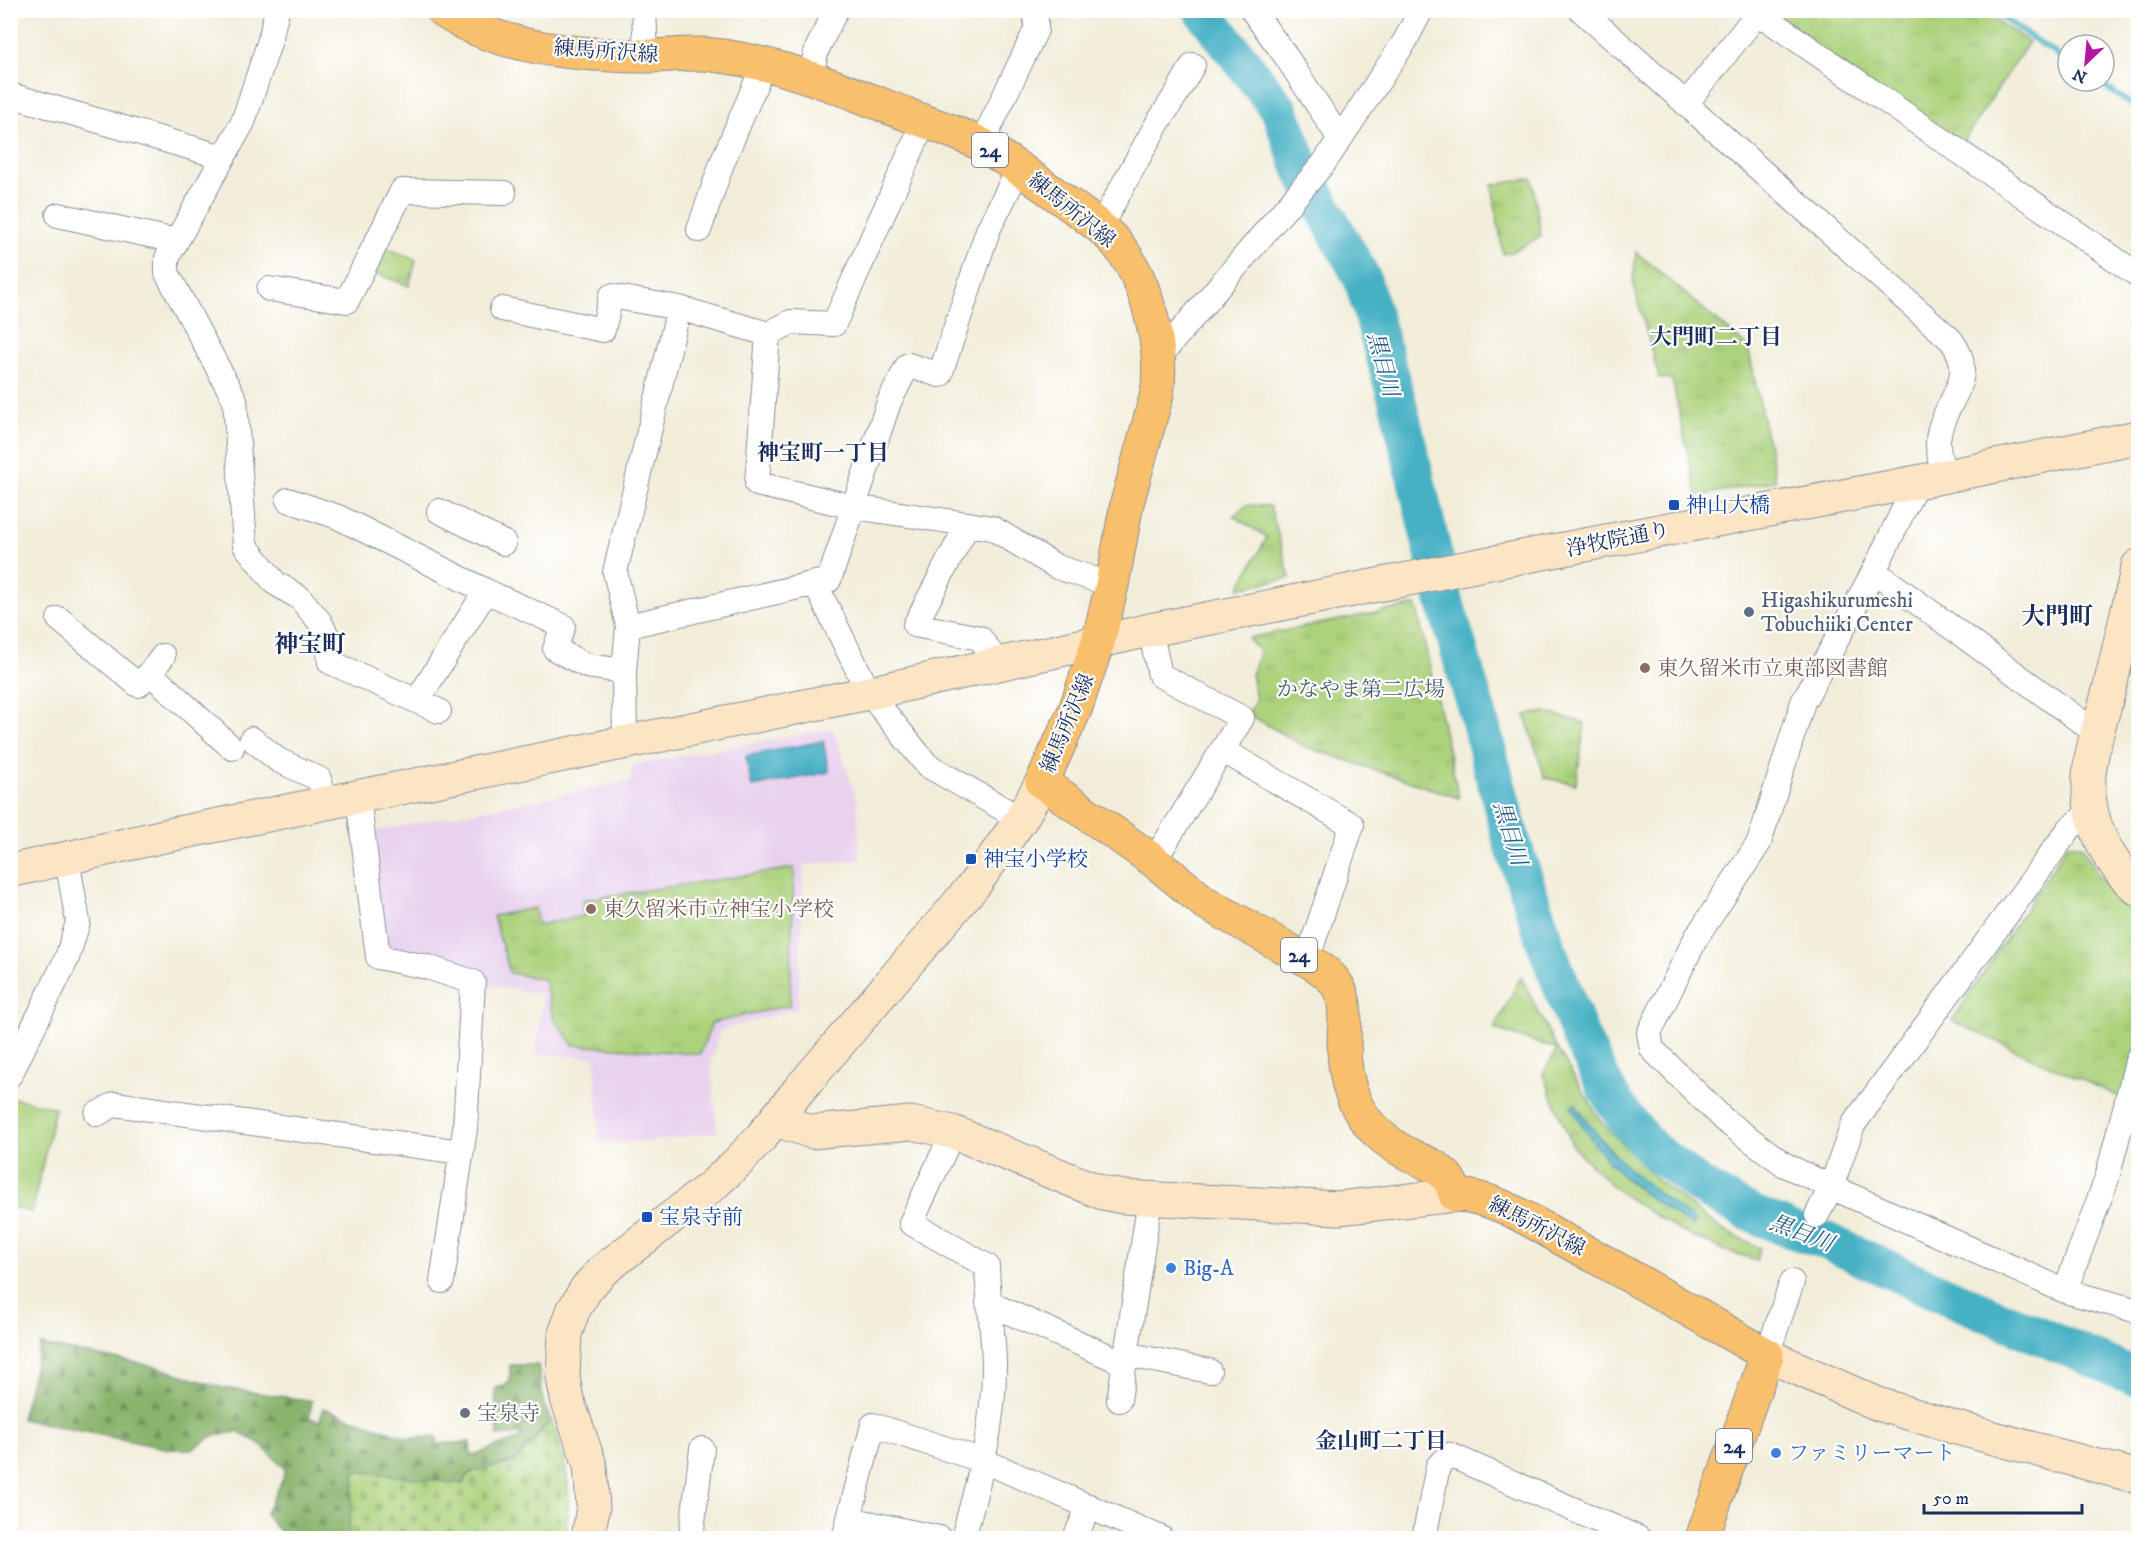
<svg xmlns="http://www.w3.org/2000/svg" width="2149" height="1549" font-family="'IM FELL DW Pica','Noto Serif JP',serif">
	<defs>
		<pattern id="forest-firs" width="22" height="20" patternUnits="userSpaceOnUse" patternTransform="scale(1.5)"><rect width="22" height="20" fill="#89b46c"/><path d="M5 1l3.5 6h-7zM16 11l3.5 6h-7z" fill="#6f935c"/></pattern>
		<pattern id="cemetery-stones" width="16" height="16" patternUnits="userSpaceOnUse" patternTransform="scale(1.5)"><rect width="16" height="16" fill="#acd27c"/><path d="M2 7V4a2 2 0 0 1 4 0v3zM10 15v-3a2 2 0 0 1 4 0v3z" fill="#93b56e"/></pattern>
		<pattern id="park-tufts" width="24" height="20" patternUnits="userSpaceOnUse" patternTransform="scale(1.5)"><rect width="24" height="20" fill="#acd27c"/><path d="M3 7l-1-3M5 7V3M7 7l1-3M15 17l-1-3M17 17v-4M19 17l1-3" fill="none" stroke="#93b56e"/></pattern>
	</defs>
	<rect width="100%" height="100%" fill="#fff"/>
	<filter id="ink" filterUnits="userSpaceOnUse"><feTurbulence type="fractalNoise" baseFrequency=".0167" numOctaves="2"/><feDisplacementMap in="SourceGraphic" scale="12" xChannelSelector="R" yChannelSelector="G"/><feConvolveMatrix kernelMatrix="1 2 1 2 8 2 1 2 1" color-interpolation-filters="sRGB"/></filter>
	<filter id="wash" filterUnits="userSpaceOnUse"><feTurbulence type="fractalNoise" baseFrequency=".008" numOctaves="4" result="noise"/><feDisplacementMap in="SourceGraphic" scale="24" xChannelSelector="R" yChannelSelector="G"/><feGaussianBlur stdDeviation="1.35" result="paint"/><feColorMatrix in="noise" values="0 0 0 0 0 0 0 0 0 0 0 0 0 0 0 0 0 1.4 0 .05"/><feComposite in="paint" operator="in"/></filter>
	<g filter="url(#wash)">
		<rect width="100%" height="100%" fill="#f2edd9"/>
		<path fill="#e8d2ee" d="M 833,728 L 857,800 L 860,860 L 804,865 L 798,1008 L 720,1030 L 711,1063 L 717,1132 L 646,1142 L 599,1143 L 595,1057 L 536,1054 L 543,995 L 481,983 L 385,953 L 369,837 L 376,831 L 630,781 L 633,765 Z"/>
		<path fill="url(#forest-firs)" stroke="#527265" stroke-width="1.5" d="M 40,1345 L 153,1366 L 223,1388 L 312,1401 L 309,1418 L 320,1421 L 323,1408 L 408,1438 L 437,1437 L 437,1444 L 470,1442 L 471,1456 L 520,1438 L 520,1434 L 498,1436 L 495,1389 L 510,1382 L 510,1365 L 538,1365 L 544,1405 L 551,1420 L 513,1462 L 471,1472 L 463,1485 L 356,1471 L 348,1538 L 305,1538 L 280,1532 L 265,1515 L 283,1479 L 285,1468 L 257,1442 L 237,1432 L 213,1436 L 192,1449 L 169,1449 L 21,1419 Z"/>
		<path fill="url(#cemetery-stones)" stroke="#64806d" stroke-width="1.5" d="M 551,1420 C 568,1461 572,1494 565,1538 L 348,1538 L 355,1471 L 463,1484 C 468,1464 496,1470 512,1463 C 525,1456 541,1431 551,1420 Z"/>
		<path fill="url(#park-tufts)" stroke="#64806d" stroke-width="1.5" d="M 1763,10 L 1981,11 L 2029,42 L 1958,149 Z
			M 1532,178 L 1541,236 L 1512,252 L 1503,254 L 1492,185 Z
			M 385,247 L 416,260 L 409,286 L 372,272 Z
			M 1636,252 L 1748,347 L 1776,481 L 1697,496 L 1672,379 L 1659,378 L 1633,283 Z
			M 1247,505 L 1270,506 L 1290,578 L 1239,588 L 1267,537 L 1233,516 Z
			M 1416,605 L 1459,798 L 1304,746 L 1248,714 L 1256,698 L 1251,674 L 1260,652 L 1248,638 Z
			M 1545,712 L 1585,723 L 1576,784 L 1545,778 L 1525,715 Z
			M 2068,844 L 2082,846 L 2101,879 L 2138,913 L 2138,1047 L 2124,1099 L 1952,1021 Z
			M 794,868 L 790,1005 L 712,1023 L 700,1054 L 573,1045 L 553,1017 L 544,979 L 510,973 L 493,916 L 535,908 L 538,925 L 584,916 L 582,900 Z
			M 1521,977 L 1557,1049 L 1601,1121 L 1656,1179 L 1722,1230 L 1760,1248 L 1757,1260 L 1724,1250 L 1680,1231 L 1620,1193 L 1573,1147 L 1543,1074 L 1557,1049 L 1494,1029 Z"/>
		<path fill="#acd27c" stroke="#64806d" stroke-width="1.5" d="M 10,1097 L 55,1108 L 32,1212 L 11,1207 Z"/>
		<path fill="#46b1c4" stroke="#307091" stroke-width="1.5" d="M 823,741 L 829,772 L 752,787 L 746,756 Z
			M 1575,1104 C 1610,1157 1644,1185 1696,1221 L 1693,1227 C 1666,1209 1637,1191 1614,1167 C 1597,1150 1583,1128 1571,1106 Z"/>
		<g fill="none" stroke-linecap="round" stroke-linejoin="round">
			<path stroke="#46b1c4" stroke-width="6" d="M 1991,10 L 2068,62
				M 2097,81 L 2138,109"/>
			<path stroke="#46b1c4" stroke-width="38" d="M 1202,10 L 1280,111 L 1302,170 L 1362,278 L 1399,407 L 1444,599 L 1480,722 L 1511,839 L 1545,942 L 1581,1038 L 1607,1090 L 1624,1116 L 1652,1149 L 1700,1186 L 1746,1211 L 1792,1230 L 1826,1241 L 1940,1293 L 2138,1378"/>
		</g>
	</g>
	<g filter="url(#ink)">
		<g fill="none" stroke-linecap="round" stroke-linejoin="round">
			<defs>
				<path id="street" d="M 277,10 L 270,40 L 243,122 L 167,258 L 167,273 L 235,400 L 245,545 L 275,583 L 300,598 L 320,622 L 328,638 L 330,662 L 439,711
					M 644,10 L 646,56
					M 1252,10 L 1285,55 L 1340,139
					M 1581,10 L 1951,340 C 1981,379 1941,403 1938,440 C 1937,452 1942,465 1944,477
					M 1754,10 L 2138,275
					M 810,77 L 817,49 L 836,10
					M 10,95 L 223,157
					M 1686,104 L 1757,14
					M 981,145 L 1036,30 L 1036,10
					M 58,215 L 176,241
					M 1100,227 L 1157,124 L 1177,93 L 1193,65
					M 699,230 L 722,163 L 764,64
					M 269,289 L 347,301 L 402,191 L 504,193
					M 502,309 L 603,330 L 611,296 L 679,308 L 768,334 L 757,484 L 854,507 L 968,524 L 915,625 L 980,638 L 998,663
					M 768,334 L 791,322 L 834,324 L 924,122
					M 1159,357 L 1324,163 L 1405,41 L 1421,10
					M 1917,482 L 1874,571 L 1803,702 L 1759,843 L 1696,938 L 1649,1033 L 1652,1049 L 1724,1120 L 1785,1165 L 1831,1187 L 2065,1291 L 2138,1311
					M 288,500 L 338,517 L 486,591 L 563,626 L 555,649 L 587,666 L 624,671
					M 439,511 L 504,543
					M 968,524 L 992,528 L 1057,567 L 1112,585
					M 1874,571 L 2098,734
					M 815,583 L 869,693 L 927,765 L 1021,819
					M 59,619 L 138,685 L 150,673 L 163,656
					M 628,626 L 615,572 L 679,308
					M 1150,630 L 1160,675 L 1242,718 L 1154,861
					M 150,673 L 232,748
					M 417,701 L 486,591
					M 252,739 L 278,760 L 319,779 L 326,803
					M 625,741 L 624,671 L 628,626 L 829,580 L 889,402 L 908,365 L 940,375 L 988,230 L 1019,168
					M 1222,750 L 1352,825 L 1307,960
					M 358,797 L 378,957 L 427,967 L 473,982 L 465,1129 L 442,1281
					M 10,1075 L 67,958 L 78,922 L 67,859
					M 97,1114 L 115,1104 L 461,1152
					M 953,1132 L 911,1223 L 987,1266 C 988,1298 993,1330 994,1362 C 995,1423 979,1481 963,1538
					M 1817,1215 L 1831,1187 L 1853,1125 L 2070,828 L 2091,811
					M 2065,1291 L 2107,1178 L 2138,1058
					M 988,1303 L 1124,1363
					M 1125,1354 L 1209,1371
					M 1767,1355 L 1792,1282
					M 1119,1400 L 1150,1199
					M 849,1519 L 939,1538
					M 691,1538 L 702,1449
					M 844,1538 L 873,1425 L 984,1461 L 1161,1538
					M 1075,1538 L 1089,1506
					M 1424,1538 L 1438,1466 L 1450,1455 L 1638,1538"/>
				<path id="secondary" d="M 2138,566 C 2129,606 2119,646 2110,686 C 2103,715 2091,746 2089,776 C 2086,818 2106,862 2138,889
					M 10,871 L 164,836 L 869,693 L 1150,630 L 1474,566 L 1917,482 L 2138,437
					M 779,1117 L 788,1124 L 812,1132 L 911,1123 L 953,1132 L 1103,1193 L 1123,1197 L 1339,1208 L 1455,1195
					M 1767,1355 L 1878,1404 L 1957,1428 L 2138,1477
					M 588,1538 L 593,1507 L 590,1465 L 567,1399 L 563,1378 L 565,1334 L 573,1311 L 586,1289 L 602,1271 L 712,1186 L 739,1161 L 761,1137 L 799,1090 L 974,885 L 1021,819 L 1042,782"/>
				<path id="primary" d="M 442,10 C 496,49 582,56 647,56 C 669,56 693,52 714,55 C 782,63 845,90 908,115 C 933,125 961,133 984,146 C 1012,163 1039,182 1066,202 C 1085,216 1106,229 1121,249 C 1148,285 1164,349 1157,394 L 1127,503 L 1112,585 L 1098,642 L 1075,710 L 1042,782 L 1154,861 L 1204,902 L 1307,960 C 1317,966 1328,972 1335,982 C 1349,1001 1344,1022 1344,1044 C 1344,1063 1347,1084 1355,1102 C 1366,1127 1389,1145 1414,1157 C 1424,1162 1437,1166 1445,1175 C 1451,1180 1453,1188 1455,1195 C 1496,1196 1533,1223 1568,1242 C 1635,1278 1701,1317 1767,1355 L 1702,1538"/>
			</defs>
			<use href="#street" stroke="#868e9c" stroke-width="26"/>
			<use href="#secondary" stroke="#868e9c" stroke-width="35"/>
			<use href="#primary" stroke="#868e9c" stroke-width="35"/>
			<use href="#street" stroke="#fff" stroke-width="24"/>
			<use href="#secondary" stroke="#fce5c4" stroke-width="33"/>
			<use href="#primary" stroke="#f8bf6c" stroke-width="33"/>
		</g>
	</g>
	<g fill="#1a4fb4" stroke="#fff" stroke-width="2">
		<rect x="1668" y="499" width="12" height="12" rx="3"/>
		<rect x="965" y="853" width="12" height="12" rx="3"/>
		<rect x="641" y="1211" width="12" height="12" rx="3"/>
	</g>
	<circle fill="#5c6f8a" stroke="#fff" stroke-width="2" cx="1749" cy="612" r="6"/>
	<g fill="#8d6e63" stroke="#fff" stroke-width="2">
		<circle cx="1645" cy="668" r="6"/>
		<circle cx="591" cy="909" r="6"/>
	</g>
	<g fill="#3f7fe0" stroke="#fff" stroke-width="2">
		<circle cx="1171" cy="1268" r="6"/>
		<circle cx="1776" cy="1453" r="6"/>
	</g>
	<circle fill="#6b7280" stroke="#fff" stroke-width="2" cx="465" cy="1413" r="6"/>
	<g text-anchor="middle" stroke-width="4.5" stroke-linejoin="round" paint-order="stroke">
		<g fill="#fff" stroke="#5f6d8e" stroke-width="1.5">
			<rect x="972" y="133" width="36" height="34" rx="4.5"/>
			<rect x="1281" y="938" width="36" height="34" rx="4.5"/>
			<rect x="1716" y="1429" width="36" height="34" rx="4.5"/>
		</g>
		<g font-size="20" font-weight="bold" fill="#1b2f5e">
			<text x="990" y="157">24</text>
			<text x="1299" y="962">24</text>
			<text x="1734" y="1453">24</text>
		</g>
		<g font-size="21" fill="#1b2f5e" stroke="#fff">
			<text transform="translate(606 51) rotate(4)" y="7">練馬所沢線</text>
			<text transform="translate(1072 210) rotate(39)" y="7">練馬所沢線</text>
			<text transform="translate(1618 539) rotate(-11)" y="7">浄牧院通り</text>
			<text transform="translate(1067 723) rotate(-67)" y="7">練馬所沢線</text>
			<text transform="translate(1537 1226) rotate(27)" y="7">練馬所沢線</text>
		</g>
		<g font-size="21" fill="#164399" stroke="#fff" text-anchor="start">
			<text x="1686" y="512">神山大橋</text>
			<text x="983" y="866">神宝小学校</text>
			<text x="659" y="1224">宝泉寺前</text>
		</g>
		<g font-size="21" fill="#4e5e75" stroke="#fff" text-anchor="start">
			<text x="1761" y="607">Higashikurumeshi<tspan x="1761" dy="24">Tobuchiiki Center</tspan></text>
		</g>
		<g font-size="21" fill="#785e54" stroke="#fff" text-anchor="start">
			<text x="1657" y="675">東久留米市立東部図書館</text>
			<text x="603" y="916">東久留米市立神宝小学校</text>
		</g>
		<g font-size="21" fill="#466067" stroke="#fff">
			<text x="1361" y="696">かなやま第二広場</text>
		</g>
		<g font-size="21" fill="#366cbe" stroke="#fff" text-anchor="start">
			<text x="1183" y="1275">Big-A</text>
			<text x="1788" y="1460">ファミリーマート</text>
		</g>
		<g font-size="21" fill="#5b616d" stroke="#fff" text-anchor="start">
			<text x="477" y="1420">宝泉寺</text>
		</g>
		<g font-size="22" font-weight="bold" fill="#1b2f5e" stroke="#fff">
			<text x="1716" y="344">大門町二丁目</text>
			<text x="823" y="460">神宝町一丁目</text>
			<text x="1381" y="1448">金山町二丁目</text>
		</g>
		<g font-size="22" font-style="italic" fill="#2a5c82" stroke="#fff">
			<text transform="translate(1384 364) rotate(75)" y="8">黒目川</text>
			<text transform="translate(1511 833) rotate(73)" y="8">黒目川</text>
			<text transform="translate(1802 1232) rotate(21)" y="8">黒目川</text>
		</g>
		<g font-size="24" font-weight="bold" fill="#1b2f5e" stroke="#fff">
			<text x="2057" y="624">大門町</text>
			<text x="310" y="652">神宝町</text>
		</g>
	</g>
	<rect width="2149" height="1549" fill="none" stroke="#fff" stroke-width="36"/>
	<g transform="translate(2086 63) rotate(206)"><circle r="28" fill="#ffffff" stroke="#a4acbf" stroke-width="1.5"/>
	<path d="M0-4.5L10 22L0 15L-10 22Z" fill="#b5179e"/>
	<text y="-9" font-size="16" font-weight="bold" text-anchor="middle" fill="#1b2f5e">N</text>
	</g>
	<path d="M1924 1504v9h158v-9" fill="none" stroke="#1b2f5e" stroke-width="3"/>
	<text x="1933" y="1504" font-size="18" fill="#1b2f5e" stroke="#ffffff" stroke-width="4.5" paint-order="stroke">50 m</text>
</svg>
